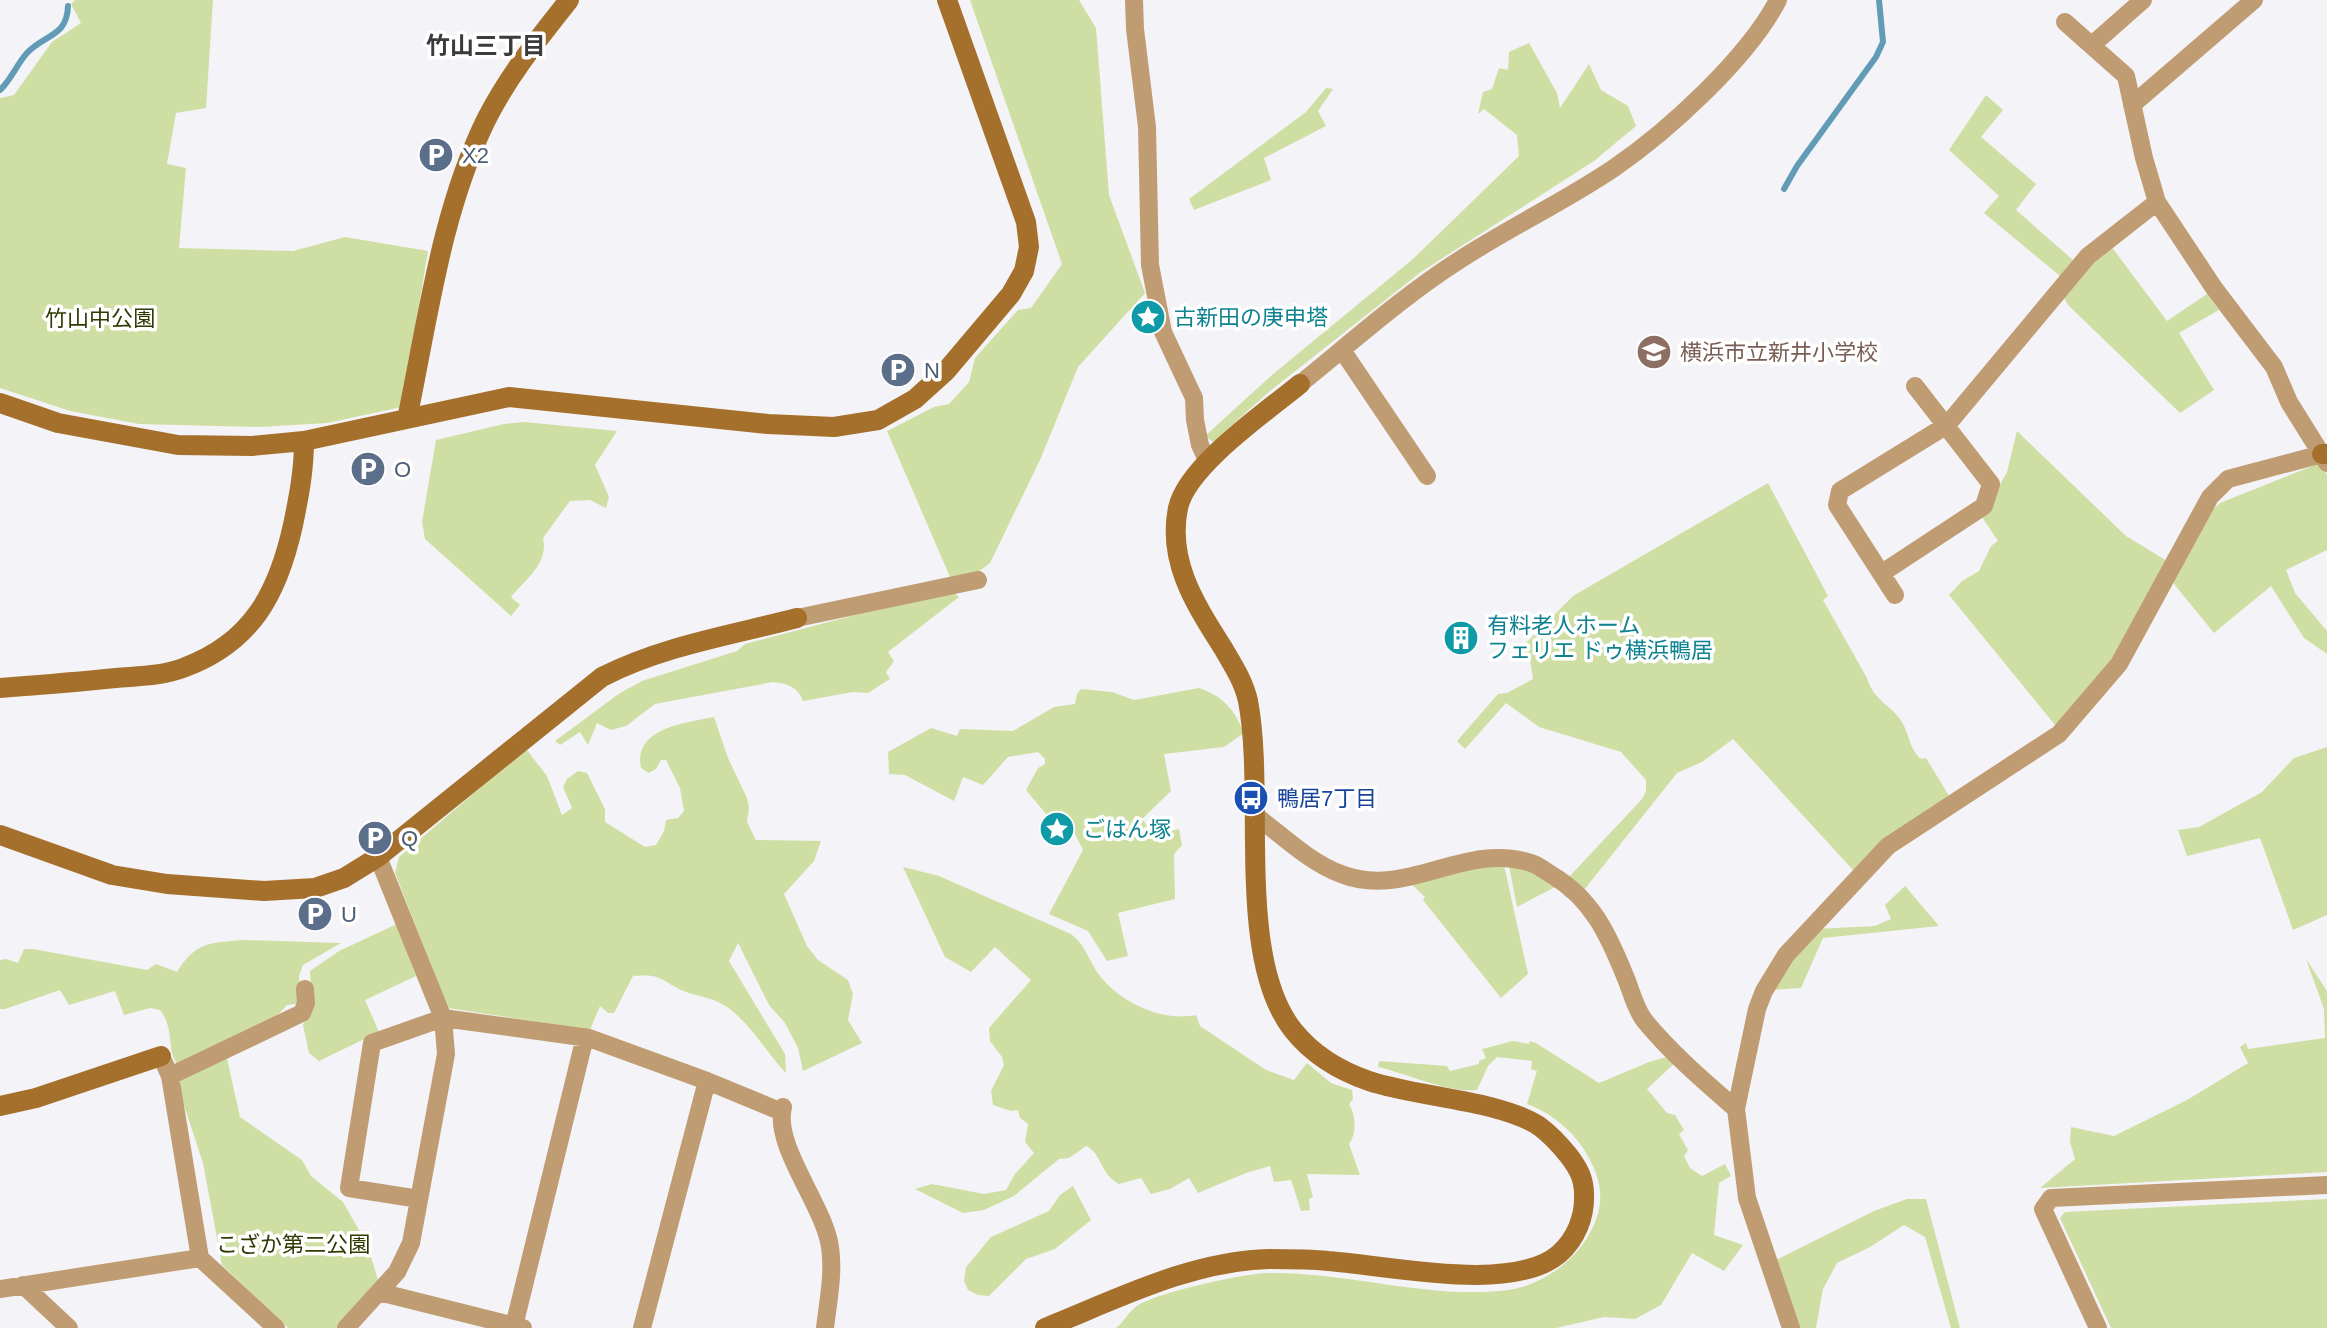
<svg xmlns="http://www.w3.org/2000/svg" width="2327" height="1328" font-family="Helvetica,'Noto Sans JP',sans-serif">
	<rect width="100%" height="100%" fill="#f4f3f7"/>
	<path fill="#cfdfa4" d="M 75,0 L 213,0 L 206,108 L 176,113 L 167,164 L 186,168 L 179,248 L 293,251 L 345,237 L 428,251 L 402,407 L 327,423 L 260,427 L 139,424 L 70,411 L 0,388 L 0,98 L 14,95 L 52,42 L 81,23 L 71,4 Z
		M 970,0 L 1079,0 L 1096,28 L 1109,195 L 1145,293 L 1078,367 L 1040,460 L 990,563 L 974,575 L 950,577 L 887,431 L 934,407 L 949,404 L 969,382 L 975,358 L 1018,310 L 1031,308 L 1062,264 Z
		M 1529,43 L 1557,93 L 1560,108 L 1589,64 L 1601,90 L 1628,106 L 1636,126 L 1594,161 L 1421,272 L 1270,391 L 1213,442 L 1205,436 L 1272,375 L 1413,259 L 1519,156 L 1517,135 L 1484,109 L 1478,114 L 1483,92 L 1492,89 L 1499,68 L 1508,70 L 1509,52 Z
		M 1326,88 L 1333,89 L 1318,111 L 1326,126 L 1264,158 L 1271,180 L 1194,210 L 1189,199 L 1306,112 Z
		M 1986,95 L 2003,110 L 1981,137 L 2036,184 L 2016,210 L 2073,260 L 2060,276 L 1984,213 L 1999,196 L 1949,150 Z
		M 2111,246 L 2167,321 L 2207,294 L 2219,310 L 2179,333 L 2214,390 L 2180,413 L 2068,305 L 2063,296 L 2092,261 Z
		M 524,422 L 617,431 L 595,465 L 609,497 L 606,508 L 590,500 L 570,501 L 543,538 C 549,563 526,579 511,597 L 520,605 L 511,616 L 425,539 L 422,522 L 436,440 L 504,424 Z
		M 2017,431 L 2126,536 L 2167,561 L 2108,668 L 2055,725 L 1949,595 L 1962,581 L 1979,571 L 1991,546 L 1998,541 L 1982,517 L 1992,510 L 1997,490 L 2007,472 Z
		M 2320,463 L 2327,475 L 2327,550 L 2286,570 L 2295,593 L 2327,631 L 2327,654 L 2304,638 L 2271,586 L 2214,633 L 2170,579 L 2202,520 L 2220,503 Z
		M 1768,483 L 1828,596 L 1823,600 L 1867,678 C 1874,702 1893,705 1903,724 C 1910,737 1910,750 1921,759 L 1926,758 L 1951,799 L 1862,869 L 1853,870 L 1733,739 L 1702,762 L 1677,773 L 1584,890 L 1568,878 L 1642,799 L 1646,791 L 1646,780 L 1621,752 L 1539,727 L 1506,703 L 1465,749 L 1457,741 L 1498,694 L 1507,693 L 1533,679 L 1530,659 L 1520,649 L 1573,596 Z
		M 950,590 L 959,597 L 888,652 L 894,661 L 886,672 L 890,679 L 868,693 L 853,692 L 803,701 C 797,686 788,684 773,682 L 655,704 L 626,726 L 611,730 L 597,723 L 588,745 L 580,732 L 560,745 L 555,741 L 620,693 L 642,681 L 737,651 L 745,644 Z
		M 1199,688 C 1224,697 1234,709 1244,733 L 1224,747 L 1164,754 L 1171,791 L 1142,819 L 1155,835 L 1179,829 L 1182,845 L 1174,854 L 1175,899 L 1118,913 L 1128,956 L 1107,961 L 1088,931 L 1049,914 L 1083,850 L 1067,818 L 1050,819 L 1026,790 L 1038,768 L 1045,764 L 1045,759 L 1038,752 L 1008,757 L 983,785 L 963,777 L 954,801 L 905,775 L 889,774 L 888,752 L 931,728 L 957,736 L 960,729 L 1013,731 L 1054,707 L 1075,704 L 1077,694 L 1081,689 L 1112,692 L 1134,700 Z
		M 714,717 L 728,758 L 747,798 L 749,808 L 747,822 L 756,840 L 821,841 L 814,861 L 784,894 L 807,946 L 818,960 L 848,980 L 853,994 L 848,1020 L 862,1043 L 803,1071 L 798,1048 L 785,1023 L 769,1005 L 738,943 L 729,961 L 785,1054 L 786,1073 C 766,1052 751,1024 727,1007 C 714,998 700,997 686,992 C 662,982 663,973 633,976 L 614,1013 L 608,1013 L 600,1006 L 590,1030 L 448,1008 L 395,873 L 399,857 L 526,749 L 547,776 L 562,815 L 572,808 L 563,787 L 567,779 L 578,771 L 587,773 L 605,809 L 605,822 L 645,847 L 656,845 L 664,831 L 666,820 L 678,818 L 684,811 L 680,788 L 666,760 L 661,760 L 656,769 L 649,773 L 641,768 C 633,728 685,723 714,717 Z
		M 2327,747 L 2327,915 L 2293,930 L 2260,838 L 2187,856 L 2178,830 L 2199,827 L 2262,792 L 2294,758 Z
		M 1504,865 L 1528,974 L 1501,998 L 1423,900 L 1425,897 L 1411,884 L 1452,868 Z
		M 1509,866 L 1530,870 L 1557,886 L 1517,907 Z
		M 903,867 L 939,876 L 1071,934 C 1086,945 1089,962 1100,976 C 1121,1003 1163,1022 1196,1015 L 1200,1026 L 1266,1070 L 1294,1080 L 1307,1063 L 1331,1083 L 1352,1090 L 1353,1099 L 1349,1104 C 1356,1115 1357,1133 1349,1144 L 1360,1175 L 1307,1174 L 1313,1197 L 1309,1199 L 1310,1210 L 1301,1211 L 1291,1180 L 1274,1182 L 1270,1166 L 1246,1173 L 1198,1193 L 1189,1178 L 1170,1189 L 1151,1194 L 1141,1178 L 1119,1184 C 1099,1173 1102,1153 1086,1146 L 1069,1158 L 1059,1159 L 1014,1196 L 984,1210 L 963,1213 L 915,1189 L 932,1184 L 984,1194 L 1006,1190 L 1015,1174 L 1034,1153 L 1025,1142 L 1028,1124 L 1020,1118 L 1018,1110 L 1011,1111 L 993,1105 L 991,1091 L 1004,1065 L 1002,1057 L 990,1041 L 989,1028 L 1031,980 L 995,947 L 971,972 L 945,957 Z
		M 1905,886 L 1939,926 L 1823,938 L 1801,988 L 1771,990 L 1816,929 L 1875,926 L 1891,919 L 1885,905 Z
		M 397,924 L 416,976 L 365,1000 L 379,1032 L 319,1061 L 309,1053 L 303,1025 L 312,1005 L 310,971 L 339,951 Z
		M 242,940 L 341,943 L 303,965 L 299,976 L 301,1003 L 287,1005 L 270,1023 L 178,1065 C 166,1050 175,1029 160,1010 L 150,1008 L 124,1015 L 115,991 L 69,1005 L 60,990 L 5,1009 L 0,1009 L 0,960 L 6,959 L 18,963 L 24,949 L 33,949 L 147,970 L 156,964 L 177,972 C 195,942 210,943 242,940 Z
		M 2306,959 L 2327,991 L 2327,1172 L 2040,1188 L 2075,1159 L 2070,1142 L 2071,1127 L 2114,1136 L 2187,1100 L 2248,1063 L 2240,1047 L 2246,1043 L 2248,1049 L 2325,1038 L 2324,1009 Z
		M 1513,1041 L 1529,1044 L 1530,1041 L 1536,1043 L 1599,1083 L 1649,1062 L 1670,1056 L 1676,1062 L 1647,1089 L 1667,1113 L 1675,1115 L 1684,1130 L 1679,1134 L 1688,1150 L 1684,1156 L 1690,1168 L 1702,1176 L 1725,1164 L 1731,1176 L 1719,1183 L 1714,1235 L 1743,1245 L 1724,1271 L 1692,1253 L 1661,1305 L 1635,1319 L 1604,1317 L 1556,1328 L 1116,1328 C 1124,1322 1129,1311 1137,1306 C 1155,1293 1242,1274 1266,1273 C 1344,1271 1432,1300 1508,1290 C 1539,1286 1571,1264 1587,1238 C 1602,1213 1605,1191 1592,1164 C 1579,1136 1556,1115 1527,1104 L 1537,1071 L 1531,1069 L 1532,1061 L 1497,1057 L 1488,1066 L 1477,1090 C 1448,1093 1408,1074 1378,1067 L 1379,1061 L 1447,1066 L 1450,1071 L 1479,1064 L 1479,1061 L 1486,1058 L 1482,1049 Z
		M 226,1054 L 240,1117 L 302,1160 L 311,1176 L 343,1202 L 367,1244 L 379,1283 L 339,1328 L 288,1328 L 222,1265 L 203,1163 L 175,1078 Z
		M 1073,1186 L 1091,1220 L 1055,1249 L 1026,1259 L 989,1296 L 978,1295 L 968,1290 L 964,1281 L 966,1267 L 991,1237 L 1049,1211 L 1060,1195 Z
		M 1907,1199 L 1926,1199 L 1960,1328 L 1951,1328 L 1925,1237 L 1904,1225 L 1870,1247 L 1837,1263 L 1823,1289 L 1816,1328 L 1797,1328 L 1776,1260 L 1874,1211 Z
		M 2327,1199 L 2327,1328 L 2111,1328 L 2060,1218 L 2065,1212 Z"/>
	<g fill="none" stroke-linecap="round" stroke-linejoin="round">
		<path stroke="#629bb6" stroke-width="6" d="M 0,90 C 11,80 17,64 27,53 C 45,34 67,37 68,6
			M 1784,189 L 1797,166 L 1876,57 L 1883,42 L 1879,0"/>
		<path stroke="#c09c73" stroke-width="18" d="M 1134,0 L 1135,29 L 1147,127 L 1150,265 L 1163,332 L 1194,398 L 1195,420 L 1200,445 L 1208,462
			M 2065,22 L 2126,76 L 2144,158 L 2157,202 L 2214,288 L 2274,367 L 2289,402 L 2327,463
			M 2092,45 L 2143,0
			M 2132,105 L 2254,0
			M 1342,350 L 1427,476
			M 1300,384 C 1352,342 1402,297 1458,261 C 1508,228 1564,202 1614,168 C 1668,131 1748,58 1778,0
			M 1882,573 L 1984,506 L 1991,484 L 1915,386
			M 1895,595 L 1837,505 L 1840,491 L 1947,425 L 2088,256 L 2157,202
			M 797,618 L 978,580
			M 1256,816 C 1283,836 1309,862 1341,874 C 1407,900 1463,841 1531,863 C 1538,865 1545,871 1552,875 C 1592,899 1608,934 1625,976 C 1631,990 1635,1008 1644,1020 C 1671,1053 1704,1081 1736,1109
			M 161,1056 L 170,1076 L 200,1258 L 276,1328
			M 170,1076 L 302,1013 L 306,1003 L 305,989
			M 707,1081 L 782,1112
			M 783,1107 C 773,1146 824,1205 830,1247 C 834,1273 828,1302 825,1328
			M 419,1199 L 349,1188 L 372,1043 L 443,1018 L 589,1038 L 707,1081 L 642,1328
			M 23,1285 L 69,1328
			M 0,1289 L 200,1258
			M 379,1292 L 523,1328
			M 514,1326 L 585,1037
			M 346,1328 L 397,1272 L 411,1243 L 446,1054 L 443,1018 L 378,857
			M 1791,1328 L 1747,1198 L 1736,1109 L 1757,1009 L 1764,991 L 1786,955 L 1888,846 L 2059,734 L 2119,664 L 2210,497 L 2228,479 L 2322,454
			M 2098,1328 L 2043,1209 L 2051,1198 L 2327,1185"/>
		<path stroke="#a5702c" stroke-width="20" d="M 0,403 L 58,423 L 178,445 L 252,446 L 304,441 L 509,397 L 768,424 L 834,427 L 878,420 L 915,399 L 946,371 L 1011,294 L 1024,271 L 1029,247 L 1026,222 L 947,0
			M 407,419 C 428,319 441,212 486,120 C 508,76 539,38 569,0
			M 2322,454 L 2327,454
			M 0,688 C 39,685 77,682 116,678 C 138,676 162,676 183,668 C 252,643 278,593 293,525 C 299,496 304,470 304,441
			M 0,835 L 112,875 L 167,884 L 264,891 L 315,888 L 344,878 L 378,857 L 602,677 C 662,646 732,635 797,618
			M 0,1106 L 36,1098 L 161,1056
			M 1045,1328 C 1117,1299 1191,1261 1269,1259 C 1289,1259 1309,1259 1328,1261 C 1387,1265 1512,1294 1559,1254 C 1576,1239 1585,1217 1584,1194 C 1584,1178 1578,1168 1569,1156 C 1561,1146 1550,1134 1539,1126 C 1499,1100 1416,1097 1369,1081 C 1340,1071 1312,1054 1293,1030 C 1235,957 1266,794 1248,701 C 1244,682 1233,665 1223,648 C 1196,605 1167,562 1178,508 C 1187,466 1266,412 1300,384"/>
	</g>
	<defs>
		<symbol id="parking-disc" viewBox="-11 -11 22 22"><circle r="9.5" fill="#5c6f8a" stroke="#fff"/><path d="M-3.5-5.5H1a3.5 3.5 0 0 1 0 7H-1V5.5H-3.5ZM-1-3.4V-.6H.8a1.4 1.4 0 0 0 0-2.8Z" fill="#fff"/></symbol>
		<symbol id="sight-disc" viewBox="-11 -11 22 22"><circle r="9.5" fill="#0f9aa8" stroke="#fff"/><path d="M0-6L1.8-2.2L6-1.7L2.9 1.2L3.7 5.4L0 3.3L-3.7 5.4L-2.9 1.2L-6-1.7L-1.8-2.2Z" fill="#fff"/></symbol>
		<symbol id="school-disc" viewBox="-11 -11 22 22"><circle r="9.5" fill="#8d6e63" stroke="#fff"/><path d="M0-5L7-2L0 1L-7-2ZM-4 1L0 2.5L4 1V4Q0 6-4 4Z" fill="#fff"/></symbol>
		<symbol id="building-disc" viewBox="-11 -11 22 22"><circle r="9.5" fill="#0f9aa8" stroke="#fff"/><path d="M-4-6H4V6H1V3H-1V6H-4ZM-2.5-4.3h1.7v1.8h-1.7ZM.8-4.3h1.7v1.8H.8ZM-2.5-1h1.7V.8h-1.7ZM.8-1h1.7V.8H.8Z" fill="#fff"/></symbol>
		<symbol id="bus-disc" viewBox="-11 -11 22 22"><circle r="9.5" fill="#1a4fb4" stroke="#fff"/><path d="M-5-6H5V4H4V6H2V4H-2V6H-4V4H-5ZM-3.5-4V0h7V-4ZM-3.5 1.2v1.5H-2V1.2ZM2 1.2v1.5H3.5V1.2Z" fill="#fff"/></symbol>
	</defs>
	<g fill-rule="evenodd">
		<use href="#parking-disc" x="416" y="135" width="40" height="40"/>
		<use href="#sight-disc" x="1128" y="297" width="40" height="40"/>
		<use href="#school-disc" x="1634" y="332" width="40" height="40"/>
		<use href="#parking-disc" x="878" y="350" width="40" height="40"/>
		<use href="#parking-disc" x="348" y="449" width="40" height="40"/>
		<use href="#building-disc" x="1441" y="618" width="40" height="40"/>
		<use href="#bus-disc" x="1231" y="778" width="40" height="40"/>
		<use href="#sight-disc" x="1037" y="809" width="40" height="40"/>
		<use href="#parking-disc" x="355" y="818" width="40" height="40"/>
		<use href="#parking-disc" x="295" y="894" width="40" height="40"/>
	</g>
	<g text-anchor="middle" stroke-width="7" stroke-linejoin="round" paint-order="stroke">
		<g font-size="22" fill="#4e5e75" stroke="#fff" text-anchor="start">
			<text x="462" y="163">X2</text>
			<text x="924" y="378">N</text>
			<text x="394" y="477">O</text>
			<text x="401" y="846">Q</text>
			<text x="341" y="922">U</text>
		</g>
		<g font-size="22" fill="#0d838f" stroke="#fff" text-anchor="start">
			<text x="1174" y="325">古新田の庚申塔</text>
			<text x="1487" y="633">有料老人ホーム<tspan x="1487" dy="25">フェリエ ドゥ横浜鴨居</tspan></text>
			<text x="1083" y="837">ごはん塚</text>
		</g>
		<g font-size="22" fill="#303a02" stroke="#fff">
			<text x="100" y="326">竹山中公園</text>
			<text x="293" y="1252">こざか第二公園</text>
		</g>
		<g font-size="22" fill="#785e54" stroke="#fff" text-anchor="start">
			<text x="1680" y="360">横浜市立新井小学校</text>
		</g>
		<g font-size="22" fill="#164399" stroke="#fff" text-anchor="start">
			<text x="1277" y="806">鴨居7丁目</text>
		</g>
		<g font-size="24" font-weight="bold" fill="#3b3b3c" stroke="#fff">
			<text x="486" y="54">竹山三丁目</text>
		</g>
	</g>
</svg>
